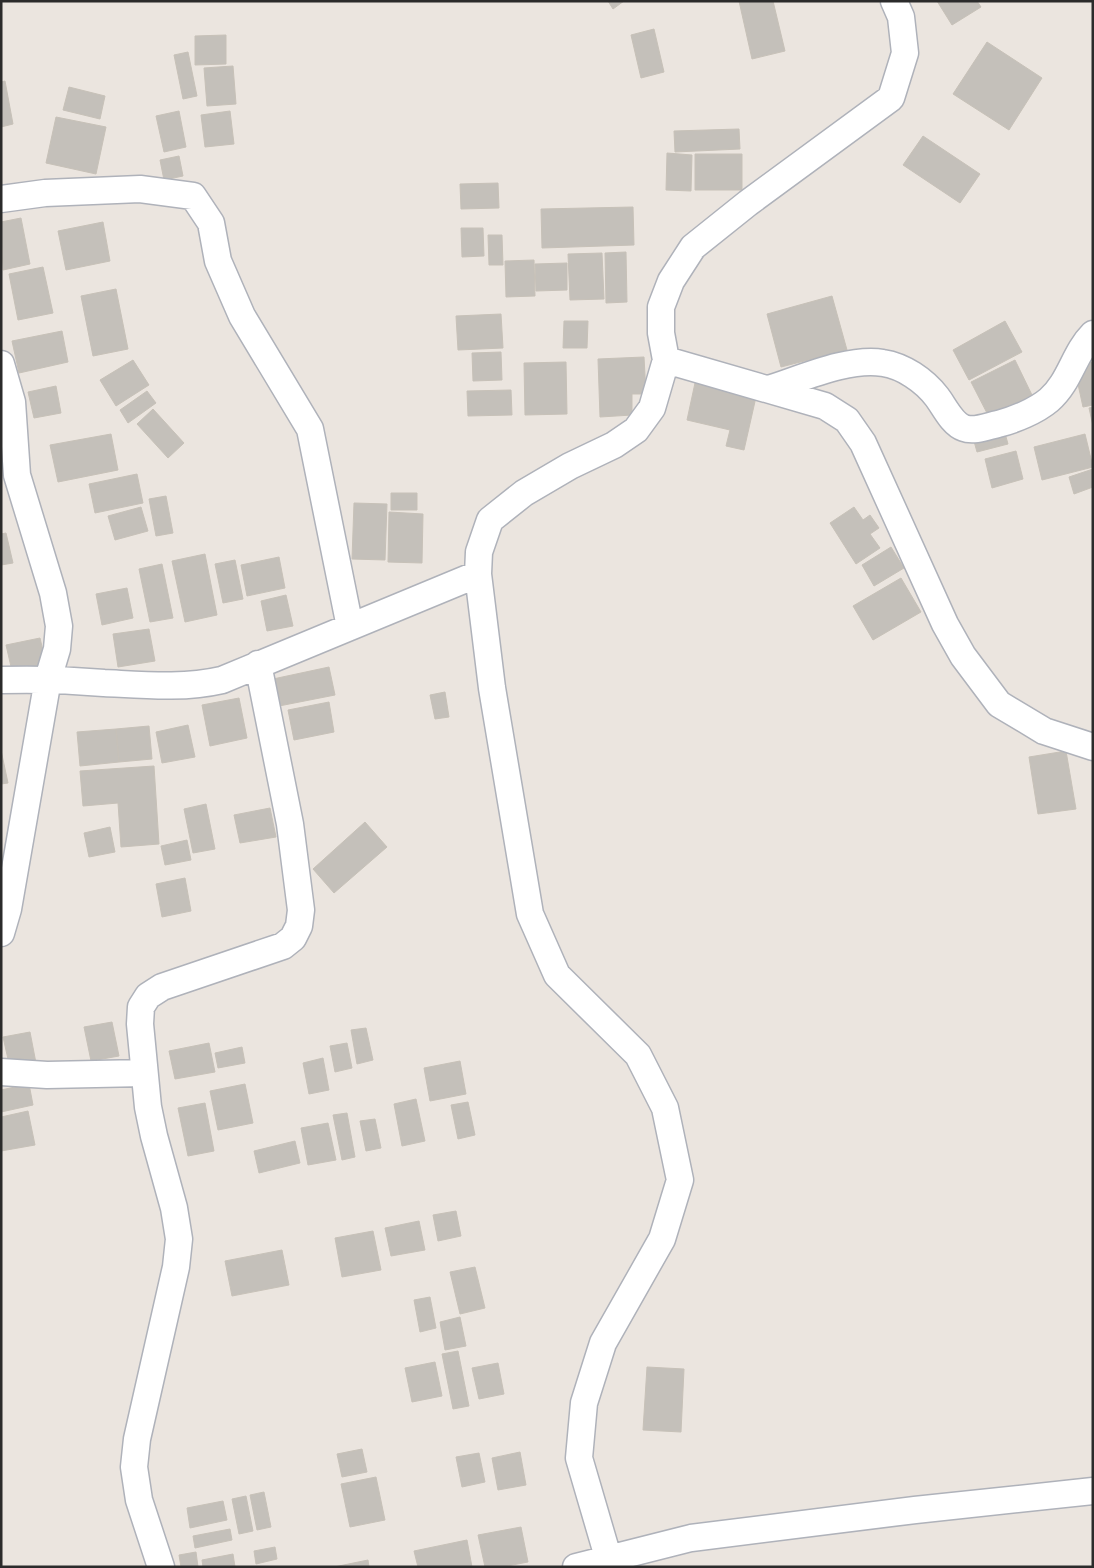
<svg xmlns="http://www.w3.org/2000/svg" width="1094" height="1568" font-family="Poppins,sans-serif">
	<rect width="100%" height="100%" fill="#ebe5df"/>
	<path fill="#c4c0ba" stroke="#c7c1b8" d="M 608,1 L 624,1 L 613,9 Z
		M 739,1 L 773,1 L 785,51 L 752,59 Z
		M 937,1 L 977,1 L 981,7 L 952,25 Z
		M 654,29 L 664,72 L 641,78 L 631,35 Z
		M 226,35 L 226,64 L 195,65 L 195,36 Z
		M 987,42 L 1042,78 L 1009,130 L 953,94 Z
		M 188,52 L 197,96 L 183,99 L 174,55 Z
		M 233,66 L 236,104 L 207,106 L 204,68 Z
		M 5,81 L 13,124 L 1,127 L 1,82 Z
		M 69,87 L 105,96 L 100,119 L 63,110 Z
		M 179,111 L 186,147 L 164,152 L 156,116 Z
		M 230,111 L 234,144 L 205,147 L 201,115 Z
		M 56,117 L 106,127 L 96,174 L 46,163 Z
		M 739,129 L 740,149 L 675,152 L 674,131 Z
		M 923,136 L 980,174 L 960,203 L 903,165 Z
		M 667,153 L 692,155 L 691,191 L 666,190 Z
		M 695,154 L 742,154 L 742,190 L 695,190 Z
		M 179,156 L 183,176 L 164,180 L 160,160 Z
		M 498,183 L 499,208 L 461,209 L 460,184 Z
		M 633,207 L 634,245 L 542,248 L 541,209 Z
		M 21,218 L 30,264 L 3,270 L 1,222 Z
		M 103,222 L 110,261 L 66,270 L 58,231 Z
		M 461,228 L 483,228 L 484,256 L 462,257 Z
		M 488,235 L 502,235 L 503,265 L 489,265 Z
		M 626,252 L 627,302 L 606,303 L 605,253 Z
		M 602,253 L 604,299 L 570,300 L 568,254 Z
		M 534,260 L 535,296 L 506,297 L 505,261 Z
		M 567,263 L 567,290 L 536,291 L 535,264 Z
		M 43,267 L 53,313 L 18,320 L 9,274 Z
		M 116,289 L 128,349 L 93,356 L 81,296 Z
		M 832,296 L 847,350 L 781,367 L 767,314 Z
		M 501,314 L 503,348 L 458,350 L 456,316 Z
		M 564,321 L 588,321 L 587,348 L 563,348 Z
		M 1005,321 L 1022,352 L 969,380 L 953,350 Z
		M 62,331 L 68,362 L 19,373 L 12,341 Z
		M 501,352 L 502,380 L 473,381 L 472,353 Z
		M 644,357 L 646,394 L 632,394 L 632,415 L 600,417 L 598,359 Z
		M 133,360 L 149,385 L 116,406 L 100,380 Z
		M 1015,360 L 1032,395 L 989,417 L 971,382 Z
		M 566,362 L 567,414 L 525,415 L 524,363 Z
		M 1093,362 L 1093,405 L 1083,407 L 1074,366 Z
		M 695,383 L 756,397 L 744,450 L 726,446 L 730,430 L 687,420 Z
		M 56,386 L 61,413 L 34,418 L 28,392 Z
		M 511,390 L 512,415 L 468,416 L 467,391 Z
		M 147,391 L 156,403 L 128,423 L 120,410 Z
		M 1093,407 L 1093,426 L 1089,408 Z
		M 153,409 L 184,443 L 168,458 L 137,424 Z
		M 1003,426 L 1008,444 L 977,452 L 972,434 Z
		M 111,434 L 118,470 L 58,482 L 50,445 Z
		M 1085,434 L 1093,467 L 1042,480 L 1034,447 Z
		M 1016,451 L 1023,479 L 992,488 L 985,459 Z
		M 1093,469 L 1093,487 L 1074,494 L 1069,477 Z
		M 137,474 L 143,503 L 95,513 L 89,484 Z
		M 391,493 L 417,493 L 417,510 L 391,510 Z
		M 166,496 L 173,533 L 156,536 L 149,499 Z
		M 354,503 L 387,504 L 385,560 L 352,559 Z
		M 141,507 L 148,531 L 115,540 L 108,516 Z
		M 854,507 L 863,520 L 870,515 L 879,528 L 870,534 L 880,548 L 856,564 L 830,523 Z
		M 389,512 L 423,514 L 422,563 L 388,562 Z
		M 6,533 L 13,563 L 1,565 L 1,534 Z
		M 891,547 L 904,568 L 874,586 L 862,565 Z
		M 205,554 L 217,615 L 185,622 L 172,561 Z
		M 279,557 L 285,588 L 247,596 L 241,565 Z
		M 235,560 L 243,599 L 223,603 L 215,564 Z
		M 162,564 L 173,618 L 150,622 L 139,569 Z
		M 901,578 L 921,612 L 873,640 L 853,606 Z
		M 127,588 L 133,618 L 102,625 L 96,594 Z
		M 286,595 L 293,626 L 267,631 L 261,601 Z
		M 149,629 L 155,661 L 118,667 L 113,634 Z
		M 40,638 L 46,664 L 12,671 L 6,645 Z
		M 329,667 L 335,695 L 279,706 L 273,679 Z
		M 445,692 L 449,717 L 435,719 L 430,695 Z
		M 239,698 L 247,738 L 210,746 L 202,705 Z
		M 329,702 L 334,732 L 294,740 L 288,710 Z
		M 188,725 L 195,757 L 162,763 L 156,732 Z
		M 149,726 L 152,759 L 119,762 L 116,729 Z
		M 116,729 L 119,762 L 80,766 L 77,732 Z
		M 1,750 L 8,783 L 1,784 Z
		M 1066,751 L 1076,809 L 1038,814 L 1029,757 Z
		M 154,766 L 159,844 L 121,847 L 118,803 L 83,806 L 80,771 Z
		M 206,804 L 215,849 L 193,853 L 184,809 Z
		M 270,808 L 276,837 L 240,843 L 234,815 Z
		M 365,822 L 387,847 L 334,893 L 313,869 Z
		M 110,827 L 115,852 L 89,857 L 84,833 Z
		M 187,840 L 191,860 L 165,865 L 161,846 Z
		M 185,878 L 191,911 L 162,917 L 156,884 Z
		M 112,1022 L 119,1056 L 91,1061 L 84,1027 Z
		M 366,1028 L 373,1060 L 357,1064 L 351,1030 Z
		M 30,1032 L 36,1063 L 10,1068 L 3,1037 Z
		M 209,1043 L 215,1072 L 175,1079 L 169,1051 Z
		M 347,1043 L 352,1068 L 335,1072 L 330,1046 Z
		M 242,1047 L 245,1063 L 218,1068 L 215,1053 Z
		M 323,1058 L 329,1090 L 309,1094 L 303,1063 Z
		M 460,1061 L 466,1094 L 430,1101 L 424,1068 Z
		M 29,1084 L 33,1105 L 1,1112 L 1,1090 Z
		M 245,1084 L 253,1123 L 218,1130 L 210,1091 Z
		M 416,1099 L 425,1141 L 402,1146 L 394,1104 Z
		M 468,1102 L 475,1135 L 458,1139 L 451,1105 Z
		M 205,1103 L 214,1151 L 188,1156 L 178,1108 Z
		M 28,1111 L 35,1145 L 1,1151 L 1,1117 Z
		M 347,1113 L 355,1157 L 342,1160 L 333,1115 Z
		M 375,1119 L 381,1148 L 366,1151 L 360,1121 Z
		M 328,1123 L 336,1160 L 308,1165 L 301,1128 Z
		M 295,1141 L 300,1163 L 259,1173 L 254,1151 Z
		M 456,1211 L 461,1236 L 438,1241 L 433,1215 Z
		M 419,1221 L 425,1250 L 391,1256 L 385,1228 Z
		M 373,1231 L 381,1270 L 342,1277 L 335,1238 Z
		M 282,1250 L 289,1285 L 232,1296 L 225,1261 Z
		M 475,1267 L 485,1308 L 460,1314 L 450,1272 Z
		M 430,1297 L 436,1328 L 420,1332 L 414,1300 Z
		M 460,1317 L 466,1346 L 445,1350 L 440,1322 Z
		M 458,1351 L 469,1406 L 453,1409 L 442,1354 Z
		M 435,1362 L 442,1396 L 412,1402 L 405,1368 Z
		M 498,1363 L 504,1394 L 479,1399 L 472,1368 Z
		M 647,1367 L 684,1369 L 681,1432 L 643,1430 Z
		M 362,1449 L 367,1472 L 342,1477 L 337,1454 Z
		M 520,1452 L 526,1485 L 498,1490 L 492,1458 Z
		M 479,1453 L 485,1482 L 462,1487 L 456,1457 Z
		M 376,1477 L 385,1520 L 350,1527 L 341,1484 Z
		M 264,1492 L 271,1527 L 257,1530 L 250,1495 Z
		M 246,1496 L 253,1531 L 239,1534 L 232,1499 Z
		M 223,1501 L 227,1520 L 190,1528 L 187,1508 Z
		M 521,1527 L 528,1562 L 502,1567 L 485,1567 L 478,1535 Z
		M 230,1529 L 232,1540 L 195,1548 L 193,1536 Z
		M 467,1540 L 472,1567 L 418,1567 L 414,1551 Z
		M 275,1547 L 277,1559 L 256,1564 L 254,1551 Z
		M 196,1552 L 198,1567 L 181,1567 L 179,1555 Z
		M 233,1554 L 235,1567 L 203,1567 L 202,1560 Z
		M 368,1560 L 369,1567 L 334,1567 Z"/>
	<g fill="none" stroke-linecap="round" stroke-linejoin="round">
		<defs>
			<path id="minor" d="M 1,199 L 45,193 L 140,189 L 193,196 L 211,223 L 218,261 L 242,316 L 310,429 L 350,627
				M 666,360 L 825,406 L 847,420 L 863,443 L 945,624 L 963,656 L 999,704 L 1044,731 L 1093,747
				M 1,364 L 12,402 L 17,475 L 53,593 L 59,626 L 57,649 L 48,679 L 8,909 L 1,933
				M 769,389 C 801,379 849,357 883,363 C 903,366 924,380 937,397 C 944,406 952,424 964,428 C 974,432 988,426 998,424 C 1014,420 1036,411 1049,400 C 1070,382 1074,353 1093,334
				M 1,680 C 36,679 70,680 104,683 C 144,685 183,689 222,680 L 478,574
				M 1,1072 L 47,1075 L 144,1073
				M 608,1557 L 579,1458 L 584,1403 L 603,1343 L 662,1239 L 680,1180 L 665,1108 L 638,1055 L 557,975 L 530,914 L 492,688 L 478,574 L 479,552 L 490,520 L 524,493 L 570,466 L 614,445 L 636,430 L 652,408 L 666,360 L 661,333 L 661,307 L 671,281 L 693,247 L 748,203 L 891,98 L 905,53 L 901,17 L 894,1
				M 161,1567 L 139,1500 L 134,1467 L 137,1439 L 176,1267 L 179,1239 L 174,1208 L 154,1136 L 148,1107 L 140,1024 L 141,1007 L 148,996 L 162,987 L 283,946 L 293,938 L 299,926 L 301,910 L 290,824 L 258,664
				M 576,1567 L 691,1538 L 915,1510 L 1093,1491"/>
		</defs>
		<use href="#minor" stroke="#afb2ba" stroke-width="29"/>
		<use href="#minor" stroke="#fff" stroke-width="26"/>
	</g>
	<rect width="1094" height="1568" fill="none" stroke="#2b2b2b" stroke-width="5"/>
</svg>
